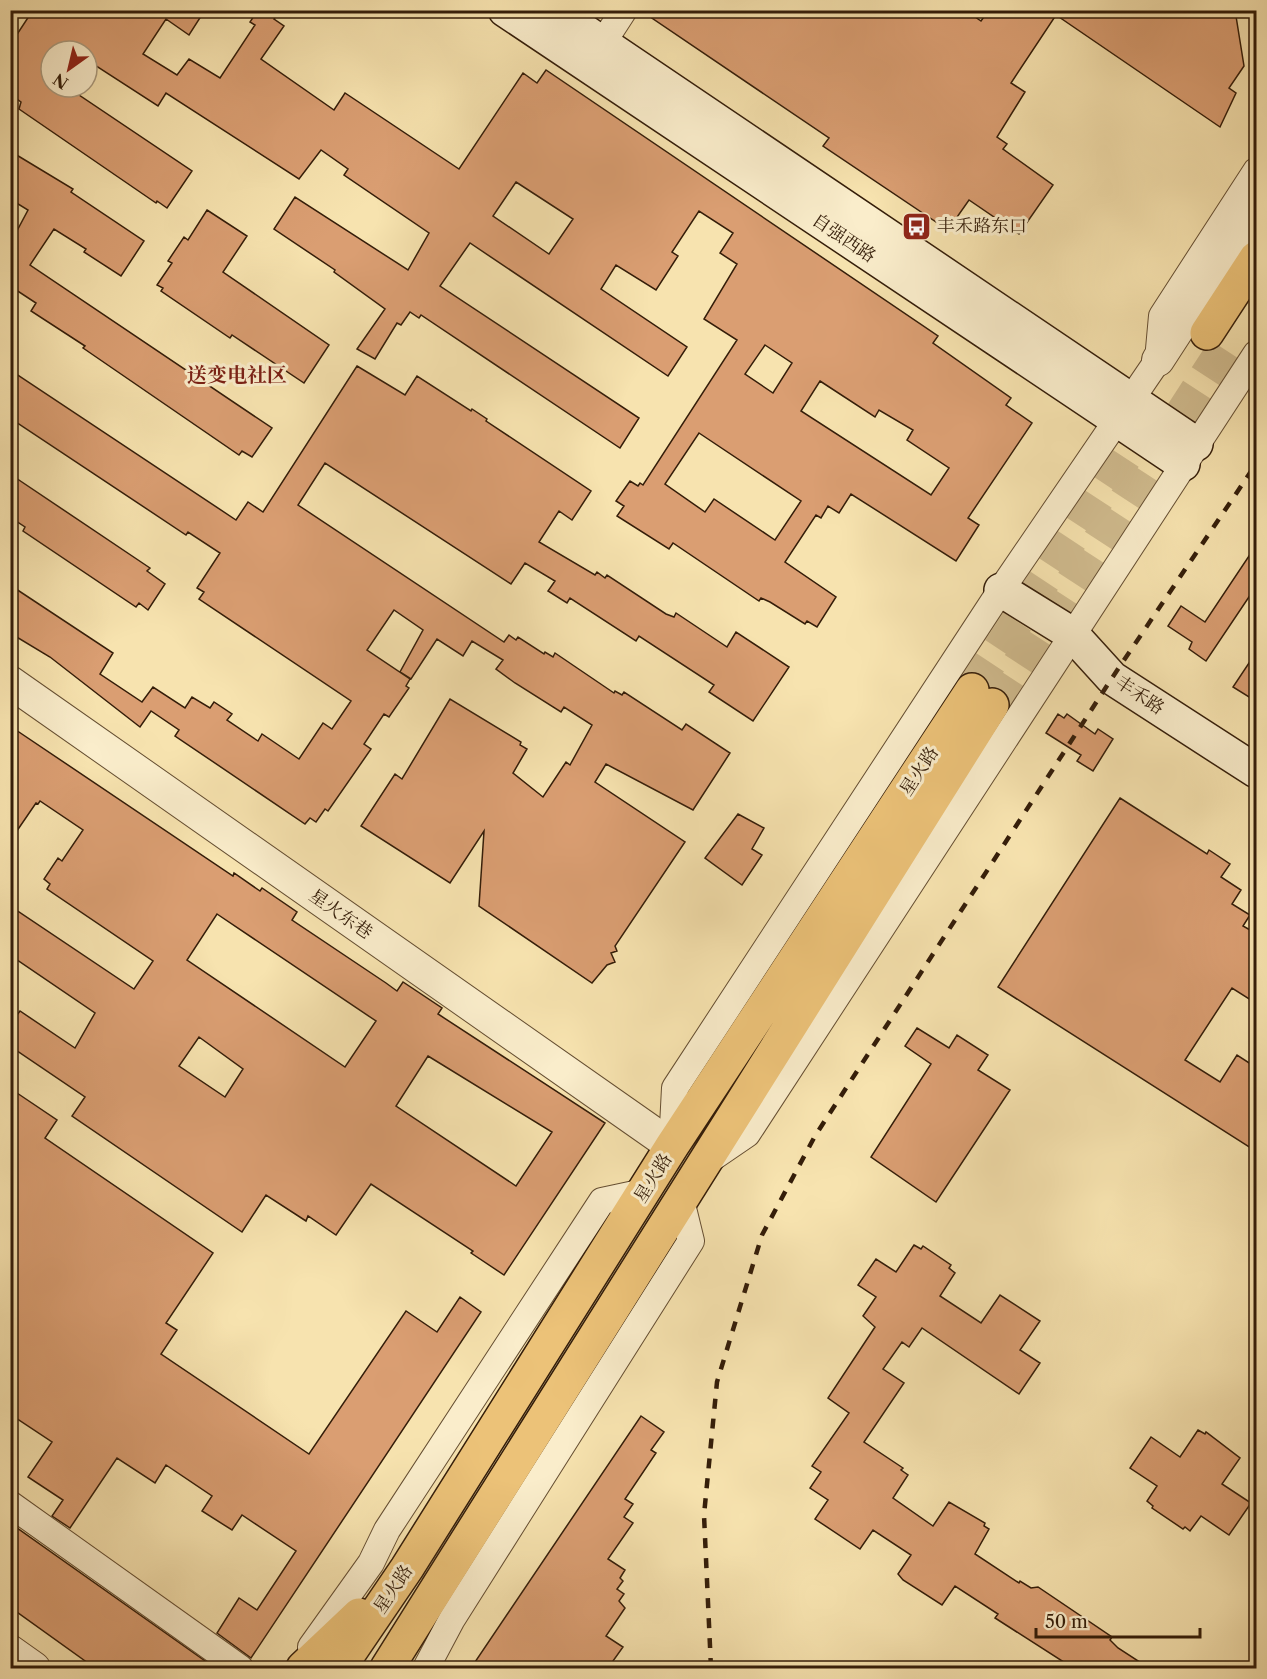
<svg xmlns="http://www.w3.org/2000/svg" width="1267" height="1679" font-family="'Libre Caslon Text','Noto Serif SC',serif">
	<rect width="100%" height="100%" fill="#f7e3af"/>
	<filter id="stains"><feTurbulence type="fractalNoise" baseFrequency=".00333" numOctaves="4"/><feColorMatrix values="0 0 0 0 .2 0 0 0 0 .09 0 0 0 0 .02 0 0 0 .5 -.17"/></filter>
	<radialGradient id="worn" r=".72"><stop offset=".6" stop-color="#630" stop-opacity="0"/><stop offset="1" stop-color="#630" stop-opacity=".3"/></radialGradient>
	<path fill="#da9e72" stroke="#341d09" stroke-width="1.5" fill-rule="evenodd" d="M 33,10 L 205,10 L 189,35 L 166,19 L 143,54 L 177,75 L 189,59 L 220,78 L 255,25 L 250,22 L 258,10 L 280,10 L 274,19 L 284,26 L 261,59 L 334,110 L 345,93 L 459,169 L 523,73 L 537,83 L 546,70 L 938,336 L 933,343 L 1011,398 L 1006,405 L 1032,423 L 968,518 L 979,525 L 956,561 L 851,494 L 839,513 L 828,506 L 821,518 L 816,515 L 785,562 L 836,597 L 817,627 L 807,621 L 805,624 L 770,602 L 761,598 L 759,601 L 673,543 L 669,549 L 617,516 L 624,506 L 616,501 L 630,481 L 638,486 L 640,483 L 643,485 L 737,340 L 704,319 L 737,264 L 720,253 L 733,233 L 699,211 L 672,252 L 678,256 L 656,290 L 616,265 L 601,289 L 687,347 L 668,376 L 470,243 L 440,286 L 639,418 L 620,448 L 421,315 L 419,318 L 410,312 L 401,325 L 397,323 L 375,359 L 357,349 L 385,309 L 334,272 L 335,270 L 274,229 L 295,197 L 408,270 L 429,233 L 344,175 L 348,169 L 321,150 L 299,179 L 166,93 L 158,106 L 93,64 L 87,58 L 87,51 L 51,51 L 51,87 L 67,87 L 192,171 L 167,208 L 157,201 L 156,203 L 19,109 L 21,102 L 10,94 L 10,45 ZM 516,182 L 573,219 L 549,254 L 493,216 ZM 765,345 L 792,363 L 773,393 L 745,374 ZM 820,381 L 875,417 L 879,410 L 913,430 L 907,440 L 949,468 L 931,495 L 801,411 ZM 699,433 L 801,501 L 775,540 L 714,499 L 705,512 L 665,484 Z
		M 640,10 L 965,10 L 981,21 L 989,10 L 1235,10 L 1244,66 L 1229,88 L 1236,93 L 1220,127 L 1056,15 L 1011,83 L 1025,92 L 997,137 L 1007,144 L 1003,149 L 1053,185 L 1019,234 L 969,200 L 948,230 L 823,146 L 829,138 Z
		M 10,151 L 73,189 L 71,192 L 144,241 L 121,276 L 84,252 L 86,249 L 54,229 L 30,265 L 272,428 L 252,457 L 242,451 L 239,455 L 83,348 L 85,346 L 31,311 L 36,303 L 10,286 L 10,244 L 28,210 L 10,199 Z
		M 207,210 L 247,236 L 223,272 L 329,345 L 304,383 L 232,335 L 230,338 L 161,291 L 163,288 L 157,285 L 172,263 L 168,261 L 184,237 L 188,240 Z
		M 357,366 L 405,395 L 417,376 L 471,411 L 472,409 L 487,419 L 486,421 L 591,491 L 572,520 L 559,511 L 539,542 L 595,575 L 597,572 L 605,578 L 607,575 L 666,614 L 674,617 L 676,613 L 727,647 L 736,632 L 789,667 L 753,721 L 709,692 L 714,685 L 639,636 L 636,641 L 570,598 L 567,603 L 548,591 L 555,581 L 525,563 L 511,584 L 325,463 L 298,505 L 504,642 L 509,635 L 516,640 L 518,637 L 544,654 L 545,652 L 553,657 L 555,653 L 614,693 L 615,691 L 622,695 L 624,692 L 682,730 L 686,724 L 730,753 L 693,810 L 606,764 L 595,782 L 685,842 L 615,946 L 617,951 L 611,953 L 615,962 L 607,965 L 592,983 L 479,906 L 484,831 L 450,883 L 361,826 L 395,774 L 402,779 L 450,699 L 521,742 L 520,745 L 527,749 L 513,773 L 543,797 L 566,762 L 570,765 L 592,725 L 564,707 L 561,712 L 515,683 L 496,669 L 503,660 L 472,641 L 463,656 L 437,639 L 411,679 L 400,672 L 423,630 L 394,610 L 367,650 L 410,679 L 406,686 L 409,688 L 389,717 L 384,714 L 364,744 L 371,749 L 328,811 L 325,809 L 316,822 L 310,818 L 305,824 L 175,736 L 179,730 L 151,711 L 140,727 L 50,657 L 10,633 L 10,585 L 113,653 L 100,674 L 142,702 L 153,687 L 185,708 L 192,697 L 210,708 L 214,702 L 232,714 L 227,720 L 258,741 L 262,734 L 299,759 L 323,723 L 332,729 L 351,701 L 199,599 L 204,592 L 197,588 L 220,553 L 188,532 L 186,535 L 10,418 L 10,370 L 236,520 L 248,502 L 263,512 Z
		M 10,474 L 150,568 L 147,571 L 165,584 L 148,610 L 139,603 L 136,607 L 23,531 L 25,527 L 10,517 Z
		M 1257,544 L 1257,585 L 1206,661 L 1189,649 L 1192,642 L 1168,626 L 1181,606 L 1205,622 Z
		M 1257,651 L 1257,702 L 1233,687 Z
		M 1058,714 L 1064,718 L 1067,714 L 1095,734 L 1098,729 L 1113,739 L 1093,771 L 1077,761 L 1081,755 L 1046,733 Z
		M 10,726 L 233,876 L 234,873 L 260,891 L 262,888 L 297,912 L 292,920 L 386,983 L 397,991 L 403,982 L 442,1008 L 438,1014 L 605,1123 L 504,1275 L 471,1253 L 473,1251 L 371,1184 L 336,1235 L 308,1216 L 306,1221 L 266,1195 L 242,1232 L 72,1116 L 85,1097 L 10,1046 L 10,1010 L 17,1015 L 20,1011 L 75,1048 L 95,1013 L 10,955 L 10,906 L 134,989 L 153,961 L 47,889 L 50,884 L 44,879 L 58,858 L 62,861 L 83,830 L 40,801 L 38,804 L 36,803 L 10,841 ZM 217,914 L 376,1021 L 345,1067 L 187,960 ZM 199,1037 L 243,1069 L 225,1097 L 179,1066 ZM 428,1056 L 552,1132 L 516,1186 L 396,1106 Z
		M 1120,798 L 1207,854 L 1209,850 L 1230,864 L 1221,877 L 1241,890 L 1232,904 L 1250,915 L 1243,926 L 1257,934 L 1257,1004 L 1232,988 L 1185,1060 L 1220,1082 L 1237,1055 L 1257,1068 L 1257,1152 L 998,987 Z
		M 738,814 L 764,828 L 752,849 L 762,855 L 742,885 L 705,858 Z
		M 917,1028 L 949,1048 L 957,1035 L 988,1055 L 978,1070 L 1010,1090 L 936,1202 L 871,1157 L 931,1064 L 905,1046 Z
		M 17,1093 L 57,1120 L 45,1138 L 213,1253 L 166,1323 L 177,1330 L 161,1354 L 309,1454 L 406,1311 L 437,1332 L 460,1297 L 481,1312 L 251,1658 L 217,1633 L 239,1598 L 257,1610 L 296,1551 L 242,1515 L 232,1530 L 202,1511 L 212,1496 L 166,1465 L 155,1483 L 117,1458 L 70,1528 L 52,1516 L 63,1500 L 28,1477 L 52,1442 L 10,1414 L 10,1102 Z
		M 914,1245 L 921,1249 L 923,1246 L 951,1265 L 949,1268 L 955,1273 L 940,1296 L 981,1323 L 1000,1295 L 1040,1321 L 1020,1350 L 1040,1363 L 1019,1394 L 922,1328 L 909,1347 L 902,1342 L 883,1369 L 904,1383 L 864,1442 L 903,1468 L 901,1470 L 908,1475 L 893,1498 L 933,1526 L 949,1502 L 985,1523 L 984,1526 L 989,1529 L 975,1554 L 1019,1583 L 1020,1581 L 1031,1588 L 1038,1587 L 1112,1637 L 1110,1640 L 1118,1648 L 1149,1668 L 1073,1668 L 995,1618 L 998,1614 L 955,1586 L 942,1605 L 903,1580 L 898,1574 L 911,1555 L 873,1530 L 860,1549 L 815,1519 L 828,1500 L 810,1488 L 821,1472 L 812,1466 L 849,1413 L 828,1398 L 875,1327 L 863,1316 L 876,1297 L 858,1285 L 876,1259 L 896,1272 Z
		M 641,1416 L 664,1432 L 651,1450 L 656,1453 L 625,1499 L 633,1504 L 624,1517 L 633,1523 L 608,1559 L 625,1570 L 620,1578 L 623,1581 L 617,1589 L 624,1594 L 619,1601 L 625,1608 L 606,1636 L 623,1647 L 608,1668 L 484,1668 L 475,1662 Z
		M 1198,1430 L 1205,1434 L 1206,1432 L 1240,1458 L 1222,1484 L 1251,1503 L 1229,1535 L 1201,1516 L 1190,1531 L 1185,1527 L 1183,1529 L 1152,1508 L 1153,1506 L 1147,1501 L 1157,1486 L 1130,1468 L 1151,1437 L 1180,1457 Z
		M 10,1523 L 215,1668 L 95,1668 L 10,1607 Z"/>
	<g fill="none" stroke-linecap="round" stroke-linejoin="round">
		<path stroke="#d0bb8e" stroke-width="33" stroke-dasharray="33 16" stroke-linecap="butt" d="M 972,690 L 1155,412
			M 992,705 L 1226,345"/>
		<defs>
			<path id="minor" d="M 602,44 L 624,10
				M 672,1146 L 675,1088 L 1001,590 L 1158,360 L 1162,316 L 1256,171
				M 709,1160 L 747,1134 L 1256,354
				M 10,1504 L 240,1668
				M 311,1647 L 371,1563 L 387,1530 L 602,1201 L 644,1192
				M 426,1668 L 452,1619 L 691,1241 L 681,1200"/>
			<path id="tertiary" d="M 1158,360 L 1256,209
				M 10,682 L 672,1146
				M 10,1651 L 34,1668"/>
			<path id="secondary" d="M 505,10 L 1183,464
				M 553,10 L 1196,444
				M 1001,590 L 1072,634 L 1112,678 L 1256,771"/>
			<path id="primary" d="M 1207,333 L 1256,258
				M 303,1668 L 359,1615
				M 339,1668 L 407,1568 L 672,1146 L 972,690
				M 387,1668 L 992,705"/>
		</defs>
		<use href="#minor" stroke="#654e32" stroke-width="28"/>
		<use href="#tertiary" stroke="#654e32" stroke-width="34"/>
		<use href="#secondary" stroke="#341d09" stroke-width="36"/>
		<use href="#primary" stroke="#341d09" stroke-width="36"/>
		<use href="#minor" stroke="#faedcb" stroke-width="26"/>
		<use href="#tertiary" stroke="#faedcb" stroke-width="32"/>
		<use href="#secondary" stroke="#faedcb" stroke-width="33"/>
		<use href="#primary" stroke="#ecc278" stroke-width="33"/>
		<path stroke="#341d09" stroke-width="4.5" stroke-dasharray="10 10" stroke-linecap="butt" d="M 711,1668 L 704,1515 L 717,1382 L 762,1235 L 815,1136 L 1112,678 L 1256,464"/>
	</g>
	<defs>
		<symbol id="bus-square" viewBox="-11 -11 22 22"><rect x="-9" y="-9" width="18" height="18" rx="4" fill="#8f2418" stroke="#faedcb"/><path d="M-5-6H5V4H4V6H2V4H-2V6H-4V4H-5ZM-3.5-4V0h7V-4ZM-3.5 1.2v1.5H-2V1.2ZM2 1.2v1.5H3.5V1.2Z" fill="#fff"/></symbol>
	</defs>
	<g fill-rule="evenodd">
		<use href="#bus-square" x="900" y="210" width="33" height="33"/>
	</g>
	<g text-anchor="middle" stroke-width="6" stroke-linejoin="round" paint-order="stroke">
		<g font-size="18" fill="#341d09" stroke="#faedcb" text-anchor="start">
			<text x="937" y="232">丰禾路东口</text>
		</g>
		<g font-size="18" fill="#341d09" stroke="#faedcb">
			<text transform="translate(844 238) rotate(34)" y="6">自强西路</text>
			<text transform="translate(1140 695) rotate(34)" y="6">丰禾路</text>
			<text transform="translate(919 771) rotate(-57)" y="6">星火路</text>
			<text transform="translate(341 914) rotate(35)" y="6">星火东巷</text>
			<text transform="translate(653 1178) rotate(-58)" y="6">星火路</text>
			<text transform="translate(393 1589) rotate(-56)" y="6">星火路</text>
		</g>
		<g font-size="20" font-weight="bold" fill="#7a1f14" stroke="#faedcb">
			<text x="237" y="382">送变电社区</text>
		</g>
	</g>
	<rect width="1267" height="1679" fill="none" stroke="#f7e3af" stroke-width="36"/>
	<rect x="12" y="12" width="1243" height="1655" fill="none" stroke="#341d09" stroke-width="3"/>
	<rect x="18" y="18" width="1231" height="1643" fill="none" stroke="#341d09" stroke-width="1.5"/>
	<g transform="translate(69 69) rotate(214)"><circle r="28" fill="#faedcb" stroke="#ab9a7d" stroke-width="1.5"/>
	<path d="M0-4.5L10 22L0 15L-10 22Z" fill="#8f2418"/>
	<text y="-9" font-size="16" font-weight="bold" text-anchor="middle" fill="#341d09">N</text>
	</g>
	<path d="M1036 1628v9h164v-9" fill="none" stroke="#341d09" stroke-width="3"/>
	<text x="1045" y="1628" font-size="18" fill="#341d09" stroke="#faedcb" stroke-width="4.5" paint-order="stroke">50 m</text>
	<rect width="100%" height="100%" filter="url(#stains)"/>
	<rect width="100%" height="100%" fill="url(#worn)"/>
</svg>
